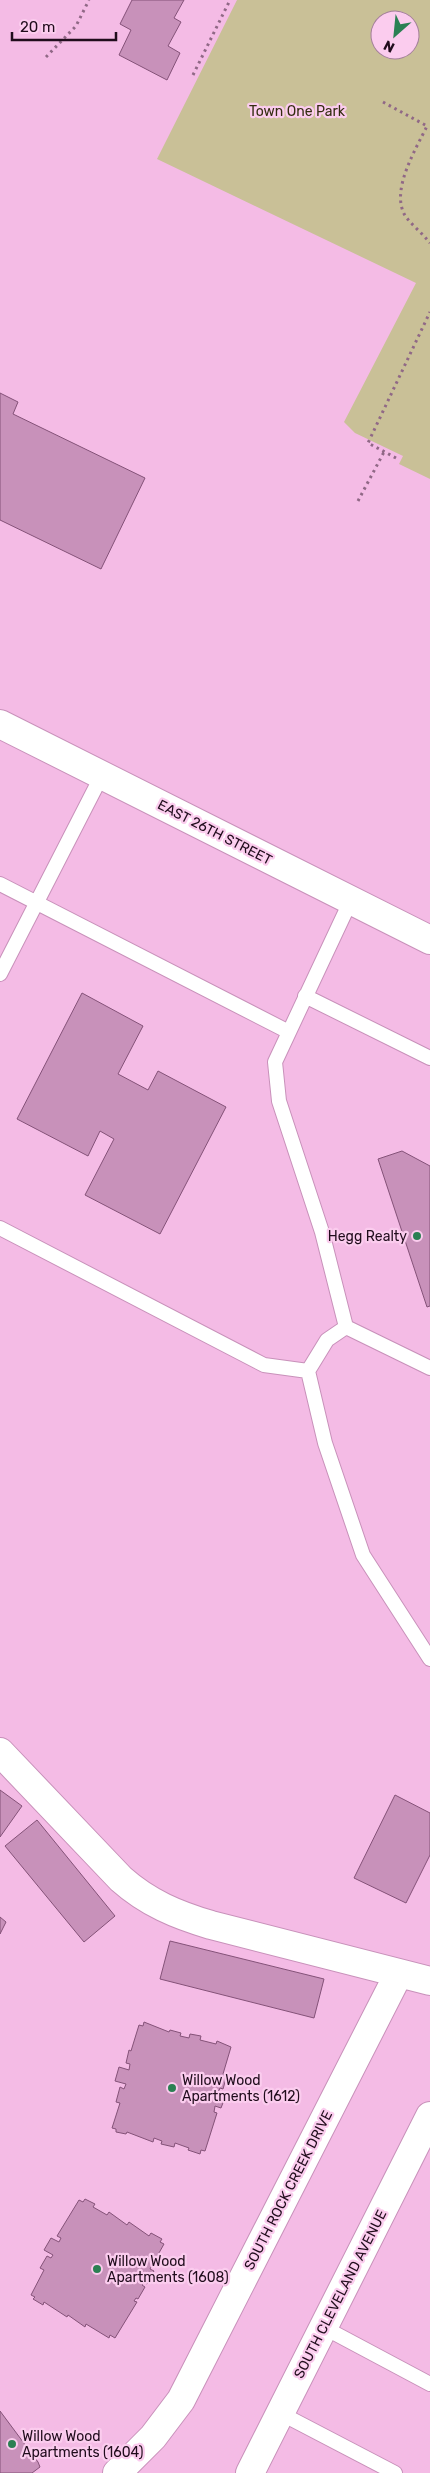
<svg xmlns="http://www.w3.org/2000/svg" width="430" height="2473" font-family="Rubik,sans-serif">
	<rect width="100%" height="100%" fill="#f4bbe5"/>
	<path fill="#c9c097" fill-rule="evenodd" d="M 237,0 L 430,0 L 430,479 L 399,464 L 403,456 L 355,433 L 344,422 L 416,283 L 157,159 ZM 380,20 L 410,20 L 410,50 L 380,50 Z"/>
	<path fill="#c891ba" stroke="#845278" d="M 132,0 L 184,0 L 174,18 L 181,22 L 168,46 L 180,53 L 167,80 L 119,55 L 131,30 L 120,24 Z
		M 0,393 L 18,402 L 13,414 L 145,478 L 101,569 L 0,520 Z
		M 82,993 L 143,1026 L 118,1074 L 148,1090 L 158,1071 L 226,1107 L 160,1234 L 85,1195 L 114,1139 L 100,1131 L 88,1156 L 17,1119 Z
		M 402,1151 L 430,1166 L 430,1306 L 427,1307 L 378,1159 Z
		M 0,1790 L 22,1806 L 0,1837 Z
		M 395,1795 L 430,1813 L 430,1855 L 406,1903 L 354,1878 Z
		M 37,1820 L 115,1916 L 84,1942 L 5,1846 Z
		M 0,1917 L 6,1922 L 0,1934 Z
		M 170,1941 L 324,1979 L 314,2018 L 160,1979 Z
		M 144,2022 L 169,2032 L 170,2030 L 181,2033 L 180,2036 L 189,2038 L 190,2034 L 201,2036 L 200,2040 L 216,2044 L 217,2041 L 231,2047 L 223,2074 L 227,2075 L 223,2089 L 220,2088 L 218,2093 L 226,2095 L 221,2108 L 215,2106 L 214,2112 L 217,2113 L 205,2151 L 201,2150 L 200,2154 L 188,2150 L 189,2148 L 175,2143 L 174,2147 L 161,2144 L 162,2141 L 154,2138 L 153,2142 L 127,2132 L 126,2134 L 116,2132 L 116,2129 L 112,2128 L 120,2103 L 116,2102 L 120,2087 L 124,2089 L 126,2084 L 115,2081 L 119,2067 L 129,2070 L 130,2064 L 126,2063 L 129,2050 L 131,2051 L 139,2025 L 143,2026 Z
		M 85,2199 L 95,2204 L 93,2207 L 107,2215 L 109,2212 L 127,2225 L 129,2222 L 149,2236 L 151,2233 L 162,2239 L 160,2242 L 164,2244 L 150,2269 L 154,2271 L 147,2284 L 144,2282 L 142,2285 L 145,2287 L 138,2299 L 136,2298 L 134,2301 L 137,2302 L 115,2338 L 110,2335 L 109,2338 L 86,2324 L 85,2327 L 68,2315 L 67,2317 L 44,2302 L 43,2305 L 33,2299 L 35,2297 L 31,2295 L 44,2270 L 40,2268 L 47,2256 L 51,2258 L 53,2255 L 44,2250 L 51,2238 L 59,2242 L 61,2238 L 57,2236 L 79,2200 L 83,2202 Z
		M 0,2411 L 38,2462 L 40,2467 L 32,2473 L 0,2473 Z"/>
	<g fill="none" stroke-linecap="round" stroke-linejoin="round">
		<defs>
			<path id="lane" d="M 0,884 L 289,1032
				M 0,974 L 102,775
				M 305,996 L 430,1058
				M 0,1228 L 264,1365 L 308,1371
				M 346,1327 L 322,1232 L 279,1101 L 275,1062 L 351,900
				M 430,1368 L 346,1327 L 327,1340 L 308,1371 L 325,1443 L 363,1555 L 430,1659
				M 323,2327 L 430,2384
				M 280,2413 L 395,2473"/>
			<path id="street" d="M 0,1752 L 121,1879 C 148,1903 177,1915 211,1925 L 430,1981
				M 117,2473 L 153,2437 L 181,2400 L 399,1973"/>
			<path id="secondary" d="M 0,724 L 430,940
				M 250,2473 L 430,2116"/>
		</defs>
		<use href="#lane" stroke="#c891ba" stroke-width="16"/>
		<use href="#street" stroke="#c891ba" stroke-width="30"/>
		<use href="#secondary" stroke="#c891ba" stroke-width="30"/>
		<path stroke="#906886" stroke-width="3" stroke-dasharray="2.5 4" stroke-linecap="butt" d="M 46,57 L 76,26 L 89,0
			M 193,75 L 230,0
			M 383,102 L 427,126 C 416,149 389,192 406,217 C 413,226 423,234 430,243
			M 396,458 L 368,443 L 430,312
			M 358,501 L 384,452"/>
		<use href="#lane" stroke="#fff" stroke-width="14"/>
		<use href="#street" stroke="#fff" stroke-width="28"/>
		<use href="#secondary" stroke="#fff" stroke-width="28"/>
	</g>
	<g fill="#2b8053" stroke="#fbccee" stroke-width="2">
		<circle cx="417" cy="1236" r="5"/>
		<circle cx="172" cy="2088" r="5"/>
		<circle cx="97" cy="2269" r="5"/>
		<circle cx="12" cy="2444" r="5"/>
	</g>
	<g text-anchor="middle" stroke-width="4.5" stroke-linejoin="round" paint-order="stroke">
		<g font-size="14" fill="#342d11" stroke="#fbccee">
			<text x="297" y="116">Town One Park</text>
		</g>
		<g font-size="14" fill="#200c1c" stroke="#fbccee">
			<text transform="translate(215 832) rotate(27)" y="5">EAST 26TH STREET</text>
			<text transform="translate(288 2190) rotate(-63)" y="5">SOUTH ROCK CREEK DRIVE</text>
			<text transform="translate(340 2294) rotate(-63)" y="5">SOUTH CLEVELAND AVENUE</text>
		</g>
		<g font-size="14" fill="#200c1c" stroke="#fbccee" text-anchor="start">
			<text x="407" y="1241" text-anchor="end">Hegg Realty</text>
			<text x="182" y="2085">Willow Wood<tspan x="182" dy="16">Apartments (1612)</tspan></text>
			<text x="107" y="2266">Willow Wood<tspan x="107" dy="16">Apartments (1608)</tspan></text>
			<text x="22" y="2441">Willow Wood<tspan x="22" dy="16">Apartments (1604)</tspan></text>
		</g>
	</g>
	<g transform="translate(395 35) rotate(207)"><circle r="24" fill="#fbccee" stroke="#a37f9a"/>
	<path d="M0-4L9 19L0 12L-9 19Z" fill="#2b8053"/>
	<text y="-8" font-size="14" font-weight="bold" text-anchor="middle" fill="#200c1c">N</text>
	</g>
	<path d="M12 32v8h104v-8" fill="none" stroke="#200c1c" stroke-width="2.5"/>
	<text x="20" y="32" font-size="15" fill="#200c1c" stroke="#fbccee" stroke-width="4" paint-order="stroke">20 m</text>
</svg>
